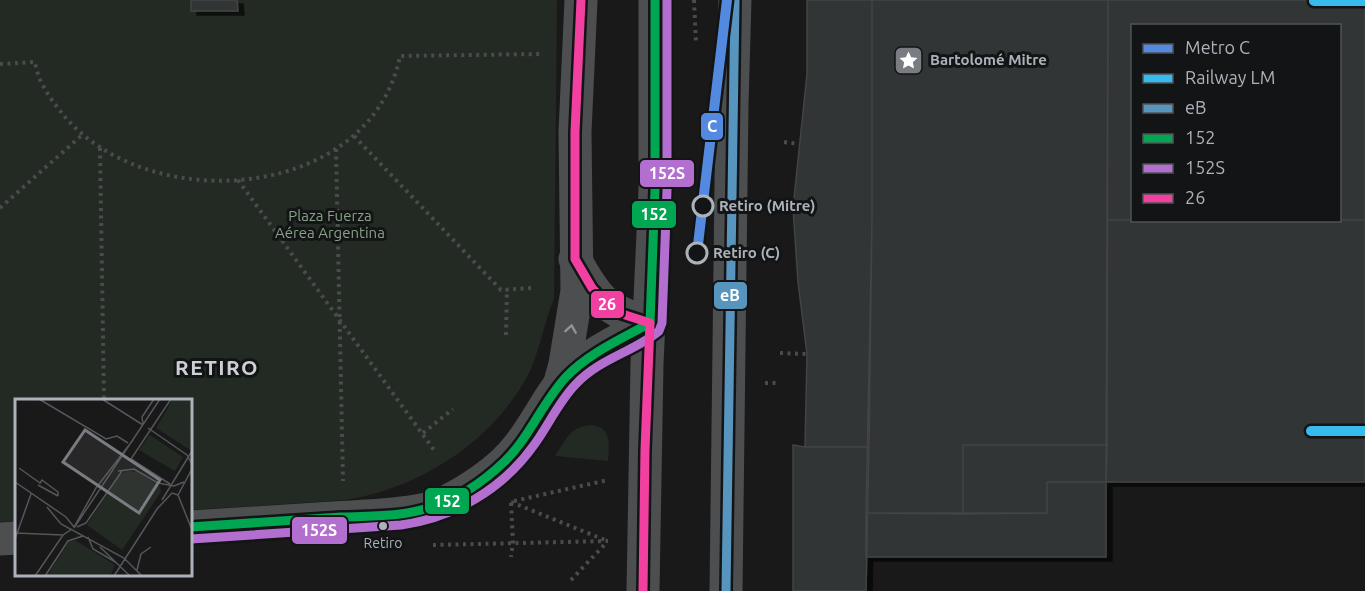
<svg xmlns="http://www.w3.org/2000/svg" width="1365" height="591" font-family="Ubuntu,sans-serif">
	<defs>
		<filter id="shadow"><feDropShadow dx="6" dy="4" stdDeviation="0" flood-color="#0009"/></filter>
	</defs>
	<rect width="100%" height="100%" fill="#191919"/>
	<path fill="#232923" d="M 0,0 L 557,0 L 554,299 C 544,322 541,346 531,369 C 498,438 422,488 346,500 L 191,510 L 190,400 L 16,400 L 16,521 L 0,522 Z
		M 592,425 C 612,428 609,445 608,461 L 555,456 C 566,440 570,426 592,425 Z"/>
	<path fill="#333434" stroke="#424445" stroke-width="1.5" filter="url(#shadow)" d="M 191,0 L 237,0 L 238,11 L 191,11 Z
		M 807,0 L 872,0 L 872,218 L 869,447 L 805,447 L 807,354 L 798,282 L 793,208 L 807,74 Z
		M 872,0 L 1108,0 L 1107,445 L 963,445 L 963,514 L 866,513 L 872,218 Z
		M 1108,0 L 1365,0 L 1365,220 L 1340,220 L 1340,26 L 1132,26 L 1132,220 L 1107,220 Z
		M 1107,220 L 1365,220 L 1365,482 L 1106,482 Z
		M 793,445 L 805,447 L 869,447 L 866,591 L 793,591 Z
		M 963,445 L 1107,445 L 1106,482 L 1047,482 L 1047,513 L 963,514 Z
		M 1047,482 L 1106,482 L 1106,557 L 866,557 L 866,513 L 1047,513 Z"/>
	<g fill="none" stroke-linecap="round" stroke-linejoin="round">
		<path stroke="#494b4d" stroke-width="4" stroke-dasharray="3 4.5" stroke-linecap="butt" d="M 694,0 L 696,44
			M 0,64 L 35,62 C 38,83 52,101 65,117 C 152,218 371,200 400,56 L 541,54
			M 354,136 L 501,290 L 531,288
			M 784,142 L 799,144
			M 100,148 L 104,400
			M 336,149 L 343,481
			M 238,180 L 434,450
			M 0,208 L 82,135
			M 506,335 L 507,289
			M 780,353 L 807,354
			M 765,383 L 779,383
			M 423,433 L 453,409
			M 514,501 L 608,480
			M 511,502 L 605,540
			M 511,503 L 513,542 L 511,557
			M 433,545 L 608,541
			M 571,580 L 607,542"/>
		<path stroke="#4d4e50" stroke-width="33" d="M 575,259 C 596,298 607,312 650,323
			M 559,386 L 565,364 L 577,291 L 575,132 L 581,0
			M 190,527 C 238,524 285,521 332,518 C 361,516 393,516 422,510 C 450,504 492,476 511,455 C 530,435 541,410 557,388 C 579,357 618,341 650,323
			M 0,539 L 16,538
			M 643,591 L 647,364 L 655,190 L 655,0
			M 726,591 L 732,104 L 735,0"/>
		<defs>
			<path id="bus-1" d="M 726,591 L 735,0"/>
			<path id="bus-2" d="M 190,527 C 241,524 291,520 341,517 C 371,516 403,517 431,507 C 458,499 484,481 504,462 C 530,437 542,403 566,377 C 589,353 621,339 650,323 L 655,190 L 655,0"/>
			<path id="bus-3" d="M 191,539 L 401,525 C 453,518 503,489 534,445 C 548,426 558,403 575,385 C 600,358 634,352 659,331 L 662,323 L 667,190 L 667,0"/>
			<path id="bus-4" d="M 581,0 L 575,132 L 575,259 L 592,288 L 610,307 L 619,313 L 650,323 L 645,450 L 643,591"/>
		</defs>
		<use href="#bus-1" stroke="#131415" stroke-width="14"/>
		<use href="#bus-2" stroke="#131415" stroke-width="14"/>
		<use href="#bus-3" stroke="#131415" stroke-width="14"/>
		<use href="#bus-4" stroke="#131415" stroke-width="14"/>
		<use href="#bus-1" stroke="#5895be" stroke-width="9"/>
		<use href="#bus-2" stroke="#00a651" stroke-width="9"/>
		<use href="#bus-3" stroke="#b36fd0" stroke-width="9"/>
		<use href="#bus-4" stroke="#f240a1" stroke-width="9"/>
		<defs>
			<path id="rail-1" d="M 1314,1 L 1365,1
				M 1311,431 L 1365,431"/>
		</defs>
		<use href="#rail-1" stroke="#131415" stroke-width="15"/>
		<use href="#rail-1" stroke="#37bbed" stroke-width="10"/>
		<defs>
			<path id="metro-1" d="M 697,253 L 727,0"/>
		</defs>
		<use href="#metro-1" stroke="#131415" stroke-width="15"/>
		<use href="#metro-1" stroke="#5389de" stroke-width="10"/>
	</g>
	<defs><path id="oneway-chevron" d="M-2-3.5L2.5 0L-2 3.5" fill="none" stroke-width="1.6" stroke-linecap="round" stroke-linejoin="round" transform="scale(1.5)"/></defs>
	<use stroke="#90949a" href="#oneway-chevron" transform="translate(571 329) rotate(-81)"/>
	<defs>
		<symbol id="sight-square" viewBox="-11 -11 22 22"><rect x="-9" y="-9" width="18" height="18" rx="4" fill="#797c81" stroke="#131415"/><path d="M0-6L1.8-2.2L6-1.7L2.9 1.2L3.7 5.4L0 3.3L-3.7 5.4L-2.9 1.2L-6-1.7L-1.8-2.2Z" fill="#fff"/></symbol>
	</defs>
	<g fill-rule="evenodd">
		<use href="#sight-square" x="892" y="44" width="33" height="33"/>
	</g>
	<g fill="#131415" stroke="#acb2b9" stroke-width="3">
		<circle cx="703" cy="206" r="10"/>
		<circle cx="697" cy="253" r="10"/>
	</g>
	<circle fill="#acb2b9" stroke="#131415" stroke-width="2" cx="383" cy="526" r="5"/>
	<g text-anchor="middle" stroke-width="6" stroke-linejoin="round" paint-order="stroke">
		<g font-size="14" fill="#acb2b9" stroke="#131415">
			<text x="383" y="548">Retiro</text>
		</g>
		<g font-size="15" font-weight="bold" fill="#acb2b9" stroke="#131415" text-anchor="start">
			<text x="930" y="65">Bartolomé Mitre</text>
		</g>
		<g font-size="15" font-weight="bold" fill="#acb2b9" stroke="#131415" text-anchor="start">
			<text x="719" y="211">Retiro (Mitre)</text>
			<text x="713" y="258">Retiro (C)</text>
		</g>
		<g font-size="15" fill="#88a285" stroke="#131415">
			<text x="330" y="221">Plaza Fuerza<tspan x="330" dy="17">Aérea Argentina</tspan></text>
		</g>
		<g font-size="21" font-weight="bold" letter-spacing="1.5" fill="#ccd0d5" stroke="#131415">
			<text x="217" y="375">RETIRO</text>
		</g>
	</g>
	<g transform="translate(15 399)">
		<rect width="177" height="177" fill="#191919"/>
		<path d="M 158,0 L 177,0 L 175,51 L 141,29 ZM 135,36 L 168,58 L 160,72 L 124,51 ZM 112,72 L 122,73 L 145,87 L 146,93 L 107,151 L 72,126 L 104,77 ZM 60,141 L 100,166 L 95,177 L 32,177 L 54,143 Z" fill="#232923"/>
		<path fill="none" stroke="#545659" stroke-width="1.5" d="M 24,0 L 91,40 L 102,37 L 113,44M 87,0 L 128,26M 128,25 L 127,18 L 139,0M 133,29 L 172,56 L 177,65M 4,69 L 25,84 L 27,81 L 43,93 L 43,97M 103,72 L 119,70 L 143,84 L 159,87 L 169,83M 0,83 L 51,118 L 59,128M 155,85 L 116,60 L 156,0M 23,86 L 43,97M 163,96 L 177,131M 163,96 L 177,70M 147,101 L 177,52M 32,108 L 46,125 L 109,159 L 127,177M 59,128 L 81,89 L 118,41M 62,128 L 71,124 L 107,72M 59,129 L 145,0M 0,134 L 48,136M 73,138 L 78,150 L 102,164M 0,140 L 16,95M 85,148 L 115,177M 122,171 L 126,155 L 136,148M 20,177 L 48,136 L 57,130M 30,177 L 53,142 L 68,137M 99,177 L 142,110 L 157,94 L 163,96"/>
		<path fill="#797c81" fill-opacity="0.15" stroke="#797c81" stroke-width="3" d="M 70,31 L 145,81 L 124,114 L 48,63 Z"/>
		<rect width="177" height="177" fill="none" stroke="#acb2b9" stroke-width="3"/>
	</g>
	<g stroke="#131415" stroke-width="2">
		<rect x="700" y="112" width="24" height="29" rx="6" fill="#5389de"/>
		<rect x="639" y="159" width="56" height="29" rx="6" fill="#b36fd0"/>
		<rect x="631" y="200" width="46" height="29" rx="6" fill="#00a651"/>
		<rect x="713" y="281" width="35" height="29" rx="6" fill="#5895be"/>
		<rect x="590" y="290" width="35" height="29" rx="6" fill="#f240a1"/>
		<rect x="424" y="487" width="46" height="28" rx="6" fill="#00a651"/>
		<rect x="291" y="516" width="57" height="29" rx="6" fill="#b36fd0"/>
	</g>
	<g font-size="16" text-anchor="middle" font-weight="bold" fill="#fff">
		<text x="712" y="132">C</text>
		<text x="667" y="179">152S</text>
		<text x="654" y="220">152</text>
		<text x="730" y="301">eB</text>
		<text x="607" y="310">26</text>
		<text x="447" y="507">152</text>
		<text x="319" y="536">152S</text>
	</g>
	<rect x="1131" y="24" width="210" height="198" fill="#131415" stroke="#505357" stroke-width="1.5"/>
	<rect x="1143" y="44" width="30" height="9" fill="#5389de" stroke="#505357" stroke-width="1.5"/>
	<text x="1185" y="54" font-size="18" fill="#acb2b9">Metro C</text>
	<rect x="1143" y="74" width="30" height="9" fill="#37bbed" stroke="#505357" stroke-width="1.5"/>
	<text x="1185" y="84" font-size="18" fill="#acb2b9">Railway LM</text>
	<rect x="1143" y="104" width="30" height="9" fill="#5895be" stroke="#505357" stroke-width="1.5"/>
	<text x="1185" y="114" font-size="18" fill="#acb2b9">eB</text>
	<rect x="1143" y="134" width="30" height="9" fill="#00a651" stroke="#505357" stroke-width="1.5"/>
	<text x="1185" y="144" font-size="18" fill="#acb2b9">152</text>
	<rect x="1143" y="164" width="30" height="9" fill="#b36fd0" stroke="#505357" stroke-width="1.5"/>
	<text x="1185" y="174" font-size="18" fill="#acb2b9">152S</text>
	<rect x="1143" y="194" width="30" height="9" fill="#f240a1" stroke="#505357" stroke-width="1.5"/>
	<text x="1185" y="204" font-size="18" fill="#acb2b9">26</text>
</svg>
